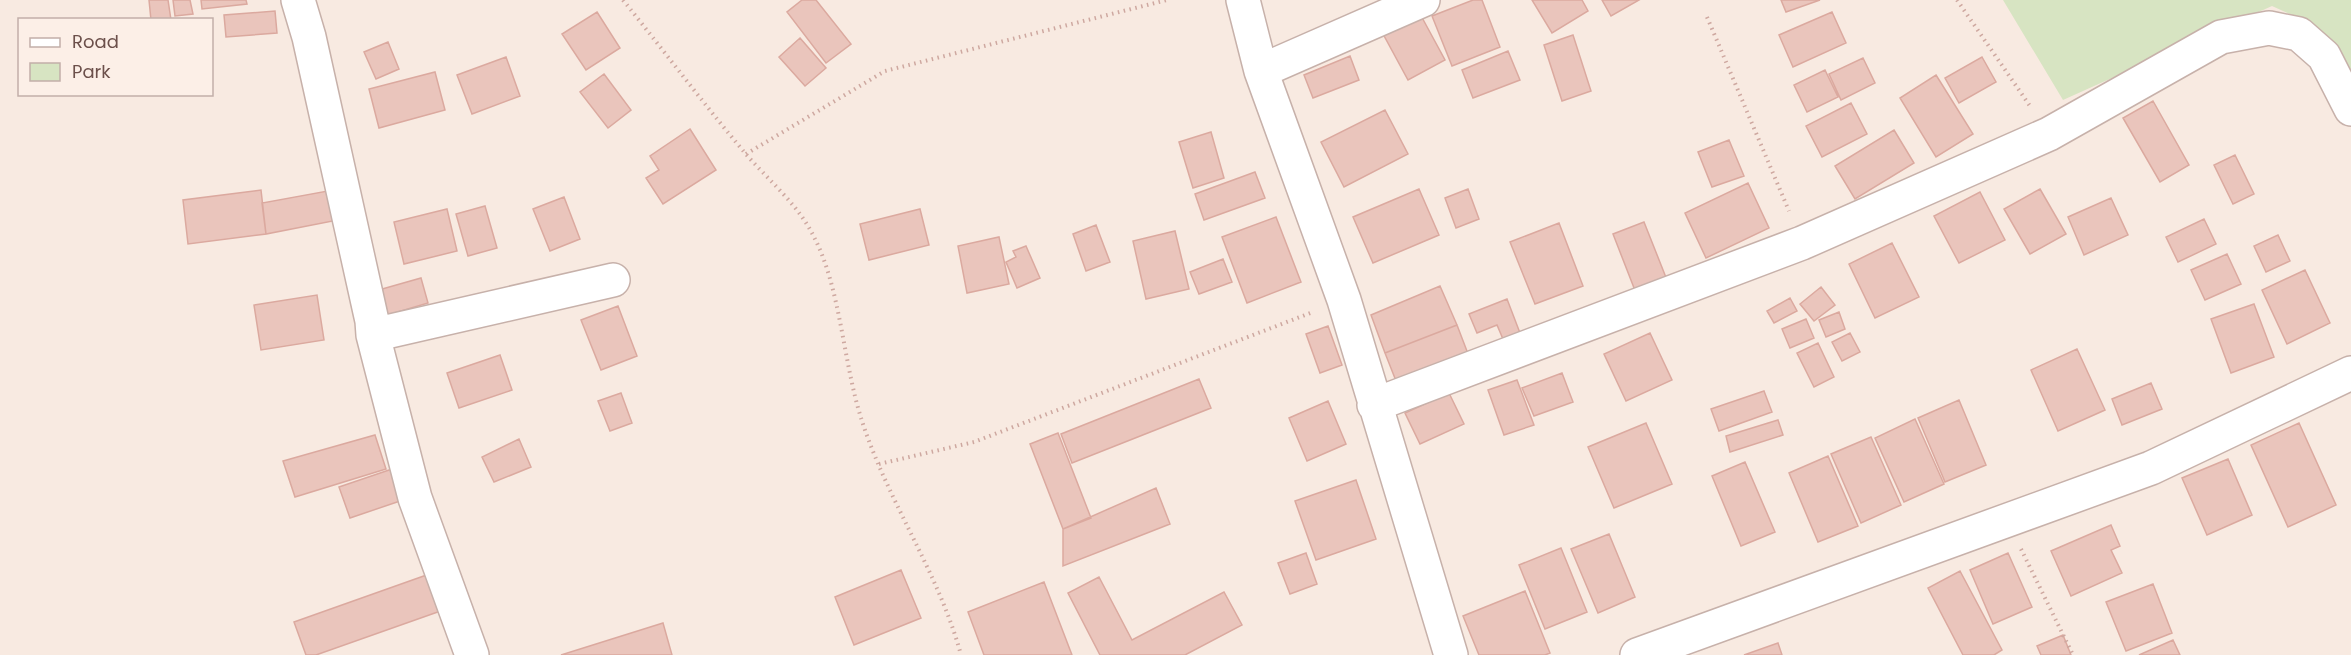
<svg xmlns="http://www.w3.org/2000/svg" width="2351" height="655" font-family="Poppins,sans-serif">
	<rect width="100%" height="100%" fill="#f8eae1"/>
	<path fill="#d7e4c2" d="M 2003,0 L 2351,0 L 2351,73 L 2303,20 L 2272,6 L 2063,100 Z"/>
	<path fill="#eac5bc" stroke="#dba99f" stroke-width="1.5" d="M 149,0 L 168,0 L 171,20 L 151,20 Z
		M 173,0 L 190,0 L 193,14 L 175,16 Z
		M 201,0 L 246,0 L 247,4 L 202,9 Z
		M 802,0 L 816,0 L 851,44 L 826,63 L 787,12 Z
		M 1473,0 L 1482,0 L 1500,47 L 1452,66 L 1432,16 Z
		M 1532,0 L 1582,0 L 1588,11 L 1552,33 Z
		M 1602,0 L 1639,0 L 1611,16 Z
		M 1781,0 L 1820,0 L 1786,12 Z
		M 275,11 L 277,33 L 226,37 L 224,15 Z
		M 597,12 L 620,48 L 586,70 L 562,34 Z
		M 1419,12 L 1445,60 L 1408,80 L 1382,32 Z
		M 1832,12 L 1846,43 L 1793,67 L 1779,35 Z
		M 1573,35 L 1591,91 L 1562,101 L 1544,45 Z
		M 800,38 L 826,68 L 805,86 L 779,57 Z
		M 388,42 L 399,69 L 376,79 L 364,52 Z
		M 1508,51 L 1520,80 L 1473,98 L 1462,70 Z
		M 1350,56 L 1359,80 L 1313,98 L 1304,75 Z
		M 506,57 L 520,96 L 472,114 L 457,75 Z
		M 1982,57 L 1996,82 L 1959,103 L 1945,78 Z
		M 1863,58 L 1875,83 L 1841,100 L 1829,74 Z
		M 1825,70 L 1838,97 L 1807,112 L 1794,85 Z
		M 435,72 L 445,110 L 379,128 L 369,89 Z
		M 604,74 L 631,110 L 608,128 L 580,92 Z
		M 1936,75 L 1973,134 L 1936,157 L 1900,98 Z
		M 2153,101 L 2189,165 L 2160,182 L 2123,118 Z
		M 1851,103 L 1867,134 L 1822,157 L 1806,126 Z
		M 1385,110 L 1408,154 L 1344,187 L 1321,142 Z
		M 690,129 L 716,170 L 663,204 L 646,178 L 659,170 L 650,156 Z
		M 1894,130 L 1914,163 L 1855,199 L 1835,166 Z
		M 1211,132 L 1224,178 L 1193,188 L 1179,142 Z
		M 1729,140 L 1744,176 L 1712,187 L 1698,152 Z
		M 2235,155 L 2254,194 L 2233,204 L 2214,165 Z
		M 1255,172 L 1265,198 L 1204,220 L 1195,194 Z
		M 1748,183 L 1769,228 L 1706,258 L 1685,213 Z
		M 1419,189 L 1439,235 L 1373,263 L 1353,217 Z
		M 1468,189 L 1479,219 L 1456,228 L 1445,198 Z
		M 2040,189 L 2066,234 L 2030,254 L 2004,209 Z
		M 261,190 L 266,234 L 188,244 L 183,200 Z
		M 333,190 L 338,220 L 266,234 L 262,203 Z
		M 1980,192 L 2005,240 L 1959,263 L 1934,216 Z
		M 564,197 L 580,239 L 550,251 L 533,209 Z
		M 2111,198 L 2128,235 L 2084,255 L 2068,217 Z
		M 485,206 L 497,248 L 468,256 L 456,214 Z
		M 447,209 L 457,251 L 404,264 L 394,222 Z
		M 920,209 L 929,245 L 869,260 L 860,224 Z
		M 1276,217 L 1301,282 L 1247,303 L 1222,237 Z
		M 2204,219 L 2216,244 L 2178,262 L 2166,237 Z
		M 1644,222 L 1667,280 L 1636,293 L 1613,234 Z
		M 1559,223 L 1583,286 L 1535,304 L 1510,242 Z
		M 1096,225 L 1110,262 L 1086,271 L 1073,234 Z
		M 1175,231 L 1189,289 L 1146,299 L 1133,241 Z
		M 2278,235 L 2290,261 L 2266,272 L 2254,246 Z
		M 999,237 L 1009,284 L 967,293 L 958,246 Z
		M 1892,243 L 1919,297 L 1875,318 L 1849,264 Z
		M 1026,246 L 1040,278 L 1017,288 L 1006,262 L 1016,257 L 1013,251 Z
		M 2227,254 L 2241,284 L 2205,300 L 2191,270 Z
		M 1223,259 L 1232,282 L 1199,294 L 1190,272 Z
		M 2305,270 L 2330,323 L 2287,344 L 2262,290 Z
		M 421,278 L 428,303 L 381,317 L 375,291 Z
		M 1440,286 L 1457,325 L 1385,353 L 1371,315 Z
		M 1821,287 L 1835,305 L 1814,321 L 1800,304 Z
		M 317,295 L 324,340 L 261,350 L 254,305 Z
		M 1790,298 L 1797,311 L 1774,323 L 1767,311 Z
		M 1507,299 L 1520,333 L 1503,339 L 1497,325 L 1477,333 L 1469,314 Z
		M 2254,304 L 2274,357 L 2231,373 L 2211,319 Z
		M 618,306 L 637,356 L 601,370 L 581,320 Z
		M 1839,312 L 1845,329 L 1826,337 L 1819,320 Z
		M 1806,319 L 1814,338 L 1790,348 L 1782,329 Z
		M 1457,325 L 1470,359 L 1398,386 L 1385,353 Z
		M 1328,326 L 1342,365 L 1320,373 L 1306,334 Z
		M 1650,333 L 1672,380 L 1626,401 L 1604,354 Z
		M 1850,333 L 1860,352 L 1842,361 L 1832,342 Z
		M 1818,343 L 1834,377 L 1814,387 L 1797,353 Z
		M 2077,349 L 2105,410 L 2058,431 L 2031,370 Z
		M 500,355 L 512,390 L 459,408 L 447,373 Z
		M 1562,373 L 1573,402 L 1534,416 L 1522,388 Z
		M 1199,379 L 1211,408 L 1072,463 L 1061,434 Z
		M 1517,380 L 1534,425 L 1504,435 L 1488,390 Z
		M 2151,383 L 2162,409 L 2122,425 L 2112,399 Z
		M 1764,391 L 1772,412 L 1719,431 L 1711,409 Z
		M 621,393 L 632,423 L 610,431 L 598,401 Z
		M 1449,393 L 1464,424 L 1420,444 L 1405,413 Z
		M 1959,400 L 1986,465 L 1945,482 L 1918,418 Z
		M 1328,401 L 1346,444 L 1307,461 L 1289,418 Z
		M 1915,419 L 1944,484 L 1904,502 L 1875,438 Z
		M 1778,420 L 1783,435 L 1730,452 L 1726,436 Z
		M 1646,423 L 1672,484 L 1614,508 L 1588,447 Z
		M 2299,423 L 2336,505 L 2288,527 L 2251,445 Z
		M 1058,433 L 1091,518 L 1063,529 L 1030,444 Z
		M 375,435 L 386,469 L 295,497 L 283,461 Z
		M 1871,437 L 1901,505 L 1861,523 L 1831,454 Z
		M 519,439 L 531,467 L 494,482 L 482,457 Z
		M 1828,456 L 1858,526 L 1818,542 L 1789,473 Z
		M 2228,459 L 2252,515 L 2207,535 L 2182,478 Z
		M 1745,462 L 1775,532 L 1741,546 L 1712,476 Z
		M 392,469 L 403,500 L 350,518 L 339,487 Z
		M 1356,480 L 1376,539 L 1316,560 L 1295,501 Z
		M 1156,488 L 1170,524 L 1063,566 L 1063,529 Z
		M 2111,525 L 2120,546 L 2111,550 L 2122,573 L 2071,596 L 2051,551 Z
		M 1609,534 L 1635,597 L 1598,613 L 1571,549 Z
		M 1561,548 L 1587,612 L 1545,629 L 1519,565 Z
		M 1306,553 L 1317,584 L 1290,594 L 1278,563 Z
		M 2008,553 L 2032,607 L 1993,624 L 1970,570 Z
		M 901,570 L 921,618 L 854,645 L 835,597 Z
		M 1960,571 L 2002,650 L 1994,655 L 1963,655 L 1928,588 Z
		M 435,572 L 449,608 L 316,655 L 306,655 L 294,622 Z
		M 1099,577 L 1132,640 L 1224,592 L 1242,625 L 1185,655 L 1100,655 L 1068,593 Z
		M 1044,582 L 1072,655 L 984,655 L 968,612 Z
		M 2153,584 L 2172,633 L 2126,651 L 2106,602 Z
		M 1525,591 L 1550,653 L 1545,655 L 1479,655 L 1463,616 Z
		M 663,623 L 672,655 L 561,655 Z
		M 2063,635 L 2071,655 L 2041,655 L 2037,646 Z
		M 2173,640 L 2180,655 L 2139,655 Z
		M 1778,643 L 1782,655 L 1744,655 Z"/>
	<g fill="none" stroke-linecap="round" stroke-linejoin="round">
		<defs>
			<path id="minor" d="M 298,0 L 309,37 L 372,321 L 373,335 L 415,498 L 472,655
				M 1243,0 L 1261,71 L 1344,300 L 1451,655
				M 1261,71 L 1423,0
				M 373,335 L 613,280
				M 1374,405 L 1802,243 L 2049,134 L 2221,37 L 2269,28 L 2299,34 L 2324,56 L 2351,109
				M 1637,655 L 2151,468 L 2351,373"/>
		</defs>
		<use href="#minor" stroke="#c7b1aa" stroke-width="36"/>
		<path stroke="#cea8a0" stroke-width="4" stroke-dasharray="1.5 4.5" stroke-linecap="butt" d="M 623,0 C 664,51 703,103 745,153 C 768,180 798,204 814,237 C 841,289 843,363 862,421 C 888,502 939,573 961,655
			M 1957,0 L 2030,106
			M 1707,17 L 1789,211
			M 746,154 L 885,71 L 1167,0
			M 879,464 L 974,442 L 1313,312
			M 2021,549 L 2073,655"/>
		<use href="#minor" stroke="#fff" stroke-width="33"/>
	</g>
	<rect x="18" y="18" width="195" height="78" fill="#fcefe7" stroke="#c2afa9" stroke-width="1.5"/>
	<rect x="30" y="38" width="30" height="9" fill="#ffffff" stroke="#c2afa9" stroke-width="1.5"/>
	<text x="72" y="48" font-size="18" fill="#6c504b">Road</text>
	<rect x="30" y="63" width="30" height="18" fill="#d7e4c2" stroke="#c2afa9" stroke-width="1.5"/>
	<text x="72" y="78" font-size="18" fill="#6c504b">Park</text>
</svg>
